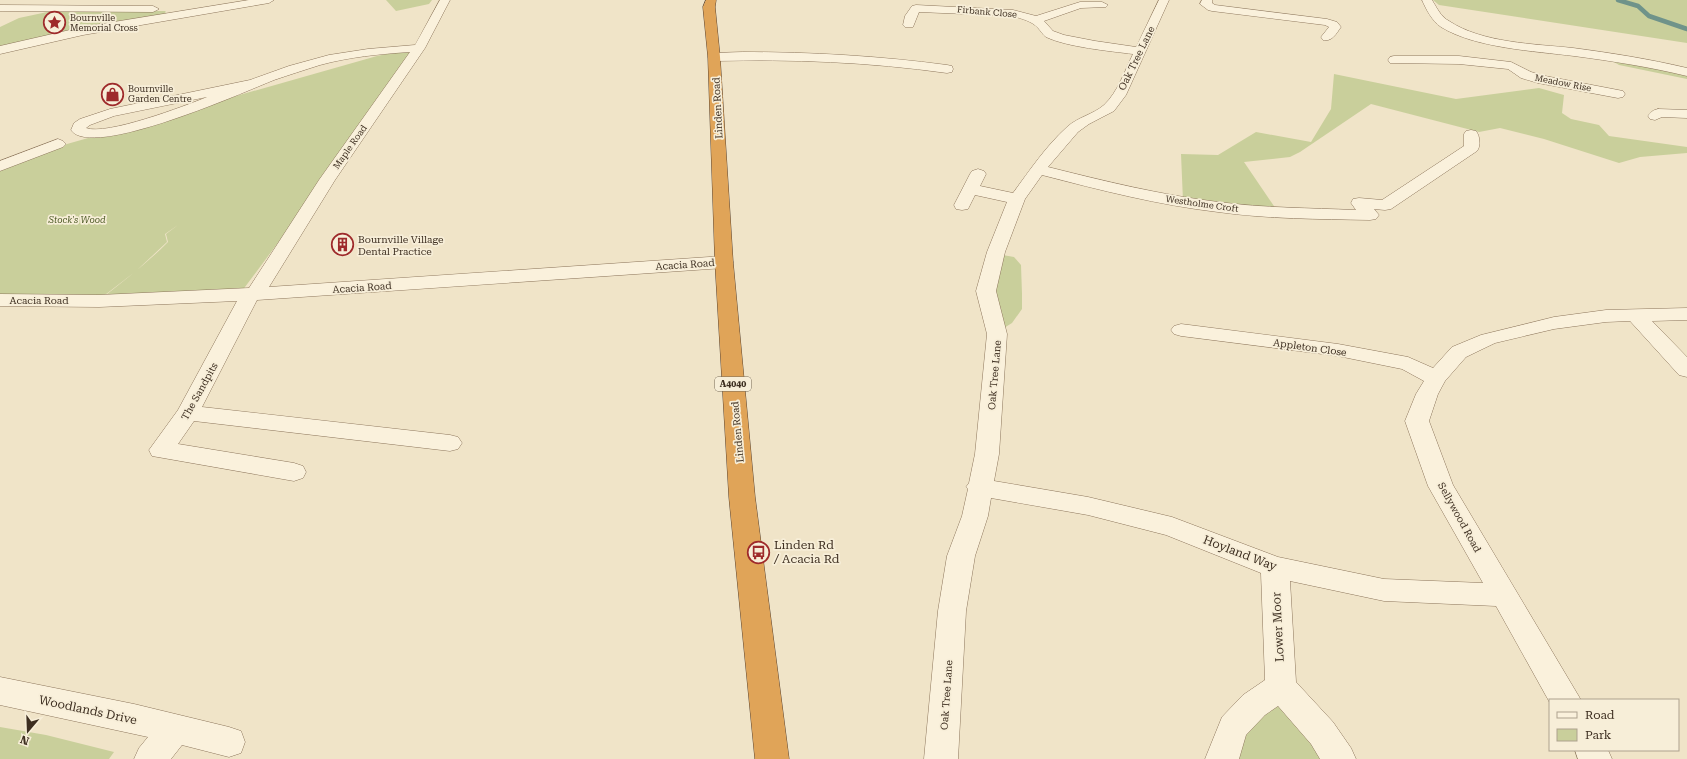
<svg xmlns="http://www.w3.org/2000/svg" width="1687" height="759" font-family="'Roboto Serif',serif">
	<rect width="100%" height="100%" fill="#f0e4c8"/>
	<path fill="#c9cf9b" d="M 386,0 L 432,0 L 429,4 L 396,11 Z
		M 1433,0 L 1687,0 L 1687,43 L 1439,5 Z
		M 52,11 L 165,11 L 166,12 L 163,15 L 0,48 L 0,27 L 19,18 Z
		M 417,49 L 324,181 L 242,291 L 102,298 C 125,280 147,263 168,242 L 166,234 L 178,225 L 165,234 L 167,242 L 136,271 L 101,298 L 0,297 L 0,169 L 60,146 L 377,56 L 391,53 L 386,60 L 391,53 Z
		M 1606,57 L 1687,72 L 1687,79 L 1619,65 Z
		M 1334,74 L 1456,99 L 1539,88 L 1564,95 L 1562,113 L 1571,119 L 1599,125 L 1609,136 L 1687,147 L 1687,153 L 1640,157 L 1619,163 L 1544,139 L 1500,128 L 1479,132 L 1371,104 L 1300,152 L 1290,157 L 1244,162 L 1278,212 L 1183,201 L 1181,154 L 1218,155 L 1256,132 L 1311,142 L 1331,109 Z
		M 997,254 L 1014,257 L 1021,265 L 1022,294 L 1022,309 L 1012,323 L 999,331 L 988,291 Z
		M 1281,701 L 1326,759 L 1229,759 L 1237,733 Z
		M 0,727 L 46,735 L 114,752 L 109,759 L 0,759 Z"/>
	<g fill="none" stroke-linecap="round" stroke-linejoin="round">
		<path stroke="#6f938a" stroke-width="4.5" d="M 1618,0 L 1638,6 L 1649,16 L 1687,29"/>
		<defs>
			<path id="minor" d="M 249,0 L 274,0 L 269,3 L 83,35 L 0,54 L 0,46 L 83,27 Z
				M 440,0 L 450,0 L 425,48 L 335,180 L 269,287 L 724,256 L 731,258 L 733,262 L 731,266 L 724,268 L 257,300 L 202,407 L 450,435 L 458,437 L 462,443 L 458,449 L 450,451 L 194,421 L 178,444 L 294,463 L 303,466 L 306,472 L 303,478 L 294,481 L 152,456 L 149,450 L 178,410 L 237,301 L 99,307 L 0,306 L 0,294 L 99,295 L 249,288 L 319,180 L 410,52 C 380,54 349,57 320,65 C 304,70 289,75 274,80 C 244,92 91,160 71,130 L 74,123 L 80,119 L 110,109 L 250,80 L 289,66 L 329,55 L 368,49 L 415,45 ZM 207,97 C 185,106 106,136 86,128 L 90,125 L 114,116 Z
				M 1159,0 L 1169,0 L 1126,95 L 1114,111 L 1089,124 L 1078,132 L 1048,167 C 1104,181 1161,195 1218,202 C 1264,208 1310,208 1356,210 L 1351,203 L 1353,199 L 1359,198 L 1382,200 L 1464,146 L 1464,134 L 1466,131 L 1471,130 L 1476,131 C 1480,136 1481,146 1477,151 L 1391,209 L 1385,210 L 1374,209 L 1379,215 L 1376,219 L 1370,220 C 1319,219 1268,219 1218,212 C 1158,205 1100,190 1042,175 L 1025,199 L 1005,252 L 996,291 L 1007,334 L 999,454 L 994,481 L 1088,497 L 1172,517 L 1278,557 L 1384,579 L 1483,583 L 1428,486 L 1405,421 L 1416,394 L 1424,381 L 1402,369 L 1338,356 L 1181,336 L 1174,334 L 1171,330 L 1174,326 L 1181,324 L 1338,344 L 1408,357 L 1433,368 L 1452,347 L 1481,335 L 1554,317 L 1606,310 L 1687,308 L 1687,320 L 1652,321 L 1687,357 L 1687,377 L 1679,375 L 1630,321 L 1606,322 L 1554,329 L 1495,343 L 1466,357 L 1445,381 L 1438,394 L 1429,421 L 1453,485 L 1581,700 L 1550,700 L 1550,703 L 1496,606 L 1384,601 L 1290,581 L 1296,682 L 1333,722 L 1351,748 L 1356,759 L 1320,759 L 1311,744 L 1278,706 L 1265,715 L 1246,735 L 1239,759 L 1205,759 L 1222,717 L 1243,695 L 1265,680 L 1261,573 L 1166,535 L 1088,515 L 991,498 L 988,516 L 975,556 L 966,611 L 958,759 L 924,759 L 938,611 L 947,556 L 962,516 L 968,489 L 966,487 L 969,483 L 975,454 L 987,334 L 976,291 L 987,252 L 1007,202 L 975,195 L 968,209 L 962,210 L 956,209 L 954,205 L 970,174 L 972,171 L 978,169 L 984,171 L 986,174 L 980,186 L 1013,193 C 1030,170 1046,146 1067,127 C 1078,117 1094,114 1104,105 C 1118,92 1125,70 1133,54 C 1109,51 1067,47 1046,37 C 1043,35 1041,31 1038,28 C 1032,21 1022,19 1013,16 L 919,12 L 913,27 L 905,27 L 903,25 L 905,16 L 912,6 L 916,5 L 1013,10 L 1036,16 L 1080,2 L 1102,2 L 1108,5 L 1106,7 L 1081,8 L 1044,21 L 1053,31 L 1064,35 L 1095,41 L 1136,47 Z
				M 1202,0 L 1212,0 L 1212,3 L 1215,5 L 1327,19 L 1337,22 L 1341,27 C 1336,34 1332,42 1323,40 L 1321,37 L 1329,27 L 1325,25 L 1212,11 L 1208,10 L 1200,4 Z
				M 1422,0 L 1432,0 C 1437,8 1441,17 1449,21 C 1482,43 1535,44 1573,48 C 1611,53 1649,59 1687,68 L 1687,76 C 1650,67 1612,61 1574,56 C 1534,51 1475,48 1441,27 C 1432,21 1426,9 1422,0 Z
				M 0,5 L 153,6 L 159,9 L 153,12 L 0,11 Z
				M 743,52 C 812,52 879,56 947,65 L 952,66 L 953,69 L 952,72 L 947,73 C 869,62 792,59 714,61 L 710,60 L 708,57 L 710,54 L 714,53 Z
				M 1394,56 L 1459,56 L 1511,62 L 1531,72 L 1545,76 L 1618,90 L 1623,91 L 1625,94 L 1623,97 L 1618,98 L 1538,83 L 1521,78 L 1508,69 L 1459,64 L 1390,63 L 1388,60 L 1390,57 Z
				M 1658,109 L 1687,110 L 1687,118 L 1662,117 L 1655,120 L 1650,119 L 1648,116 C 1651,112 1653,110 1658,109 Z
				M 58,139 L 63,141 L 66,144 L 63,147 L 0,171 L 0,161 Z
				M 0,677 L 134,704 L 229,727 L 241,731 L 245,742 L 241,753 L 229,757 L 182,745 L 171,759 L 134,759 L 139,748 L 148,737 L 0,705 Z
				M 1575,750 L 1608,750 L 1612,759 L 1578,759 Z"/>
			<path id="highway" d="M 706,0 L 716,0 L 715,7 L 720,57 L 733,262 L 755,497 L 789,759 L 755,759 L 729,497 L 715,262 L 708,57 L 703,7 Z"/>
		</defs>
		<use href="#minor" stroke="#8d765c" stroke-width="1"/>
		<use href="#highway" stroke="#5b4430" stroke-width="1"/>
		<use href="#minor" fill="#faf1dc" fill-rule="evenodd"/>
		<use href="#highway" fill="#e0a458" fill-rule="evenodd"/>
	</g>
	<defs>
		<symbol id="sight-ring" viewBox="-11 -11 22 22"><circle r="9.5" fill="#f7eed8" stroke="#9e2a2b" stroke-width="1.5"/><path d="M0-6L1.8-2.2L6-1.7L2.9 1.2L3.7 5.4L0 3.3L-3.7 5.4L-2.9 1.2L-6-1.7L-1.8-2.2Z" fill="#9e2a2b"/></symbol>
		<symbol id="shop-ring" viewBox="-11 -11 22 22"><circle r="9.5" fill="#f7eed8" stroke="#9e2a2b" stroke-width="1.5"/><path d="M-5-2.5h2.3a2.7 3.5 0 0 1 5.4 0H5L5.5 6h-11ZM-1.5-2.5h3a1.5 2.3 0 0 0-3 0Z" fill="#9e2a2b"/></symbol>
		<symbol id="building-ring" viewBox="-11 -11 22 22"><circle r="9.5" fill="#f7eed8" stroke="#9e2a2b" stroke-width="1.5"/><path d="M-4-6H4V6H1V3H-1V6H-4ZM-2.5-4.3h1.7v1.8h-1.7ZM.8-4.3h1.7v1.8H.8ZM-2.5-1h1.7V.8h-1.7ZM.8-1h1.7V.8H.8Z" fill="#9e2a2b"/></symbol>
		<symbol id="bus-ring" viewBox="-11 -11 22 22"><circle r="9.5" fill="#f7eed8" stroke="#9e2a2b" stroke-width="1.5"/><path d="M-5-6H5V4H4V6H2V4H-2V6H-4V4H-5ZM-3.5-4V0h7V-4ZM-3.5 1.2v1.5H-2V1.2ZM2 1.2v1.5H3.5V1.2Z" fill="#9e2a2b"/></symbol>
	</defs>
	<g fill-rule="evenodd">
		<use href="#sight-ring" x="42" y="10" width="25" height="25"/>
		<use href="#shop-ring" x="100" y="82" width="25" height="25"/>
		<use href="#building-ring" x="330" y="232" width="25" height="25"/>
		<use href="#bus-ring" x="746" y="540" width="25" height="25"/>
	</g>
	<g text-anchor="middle" stroke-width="3.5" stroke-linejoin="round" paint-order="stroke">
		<g font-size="9" fill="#3d2e20" stroke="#f7eed8">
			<text transform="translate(987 12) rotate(5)" y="3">Firbank Close</text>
			<text transform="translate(1563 83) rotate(11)" y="3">Meadow Rise</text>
			<text transform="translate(350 147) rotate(-55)" y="3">Maple Road</text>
			<text transform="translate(1202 204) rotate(8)" y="3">Westholme Croft</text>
		</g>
		<g font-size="9" fill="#3d2e20" stroke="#f7eed8" text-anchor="start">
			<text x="70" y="21">Bournville<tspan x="70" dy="10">Memorial Cross</tspan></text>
			<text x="128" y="92">Bournville<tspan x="128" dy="10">Garden Centre</tspan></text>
		</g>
		<g font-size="9" font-style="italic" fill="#4d5a26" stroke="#f7eed8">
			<text x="77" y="223">Stock's Wood</text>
		</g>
		<rect fill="#f7eed8" stroke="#756857" stroke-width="1" x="715" y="377" width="36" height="14" rx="3"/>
		<g font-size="9" font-weight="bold" fill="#3d2e20">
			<text x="733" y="387">A4040</text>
		</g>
		<g font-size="10" fill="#3d2e20" stroke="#f7eed8">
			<text transform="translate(1136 58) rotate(-64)" y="4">Oak Tree Lane</text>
			<text transform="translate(717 108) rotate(-93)" y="4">Linden Road</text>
			<text transform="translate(685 264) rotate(-4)" y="4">Acacia Road</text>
			<text transform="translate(362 287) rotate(-4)" y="4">Acacia Road</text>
			<text x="39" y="304">Acacia Road</text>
			<text transform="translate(1310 347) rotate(8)" y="4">Appleton Close</text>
			<text transform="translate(994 375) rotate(-85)" y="4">Oak Tree Lane</text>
			<text transform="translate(199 391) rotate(-61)" y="4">The Sandpits</text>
			<text transform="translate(737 432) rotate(-95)" y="4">Linden Road</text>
			<text transform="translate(1460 517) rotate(61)" y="4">Sellywood Road</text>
			<text transform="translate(946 695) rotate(-86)" y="4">Oak Tree Lane</text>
		</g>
		<g font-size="10" fill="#3d2e20" stroke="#f7eed8" text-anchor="start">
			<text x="358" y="243">Bournville Village<tspan x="358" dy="12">Dental Practice</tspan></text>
		</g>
		<g font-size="12" fill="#3d2e20" stroke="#f7eed8" text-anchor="start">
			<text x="774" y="549">Linden Rd<tspan x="774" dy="14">/ Acacia Rd</tspan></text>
		</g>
		<g font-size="12" fill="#3d2e20" stroke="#f7eed8">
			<text transform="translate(1240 553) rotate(21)" y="4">Hoyland Way</text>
			<text transform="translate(1278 627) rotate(-93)" y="4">Lower Moor</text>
			<text transform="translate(88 710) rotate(12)" y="4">Woodlands Drive</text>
		</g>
	</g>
	<rect x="1549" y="699" width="130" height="52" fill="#f7eed8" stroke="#ada18e"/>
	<rect x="1557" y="712" width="20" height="6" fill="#faf1dc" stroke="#ada18e"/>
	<text x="1585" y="719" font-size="12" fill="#3d2e20">Road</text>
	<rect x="1557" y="729" width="20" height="12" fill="#c9cf9b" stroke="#ada18e"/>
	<text x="1585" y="739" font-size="12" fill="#3d2e20">Park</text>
	<g transform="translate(28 731) rotate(199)" stroke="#f7eed8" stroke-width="3" paint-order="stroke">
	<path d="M0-3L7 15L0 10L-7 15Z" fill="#3d2e20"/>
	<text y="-6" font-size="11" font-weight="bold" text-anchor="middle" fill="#3d2e20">N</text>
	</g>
</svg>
